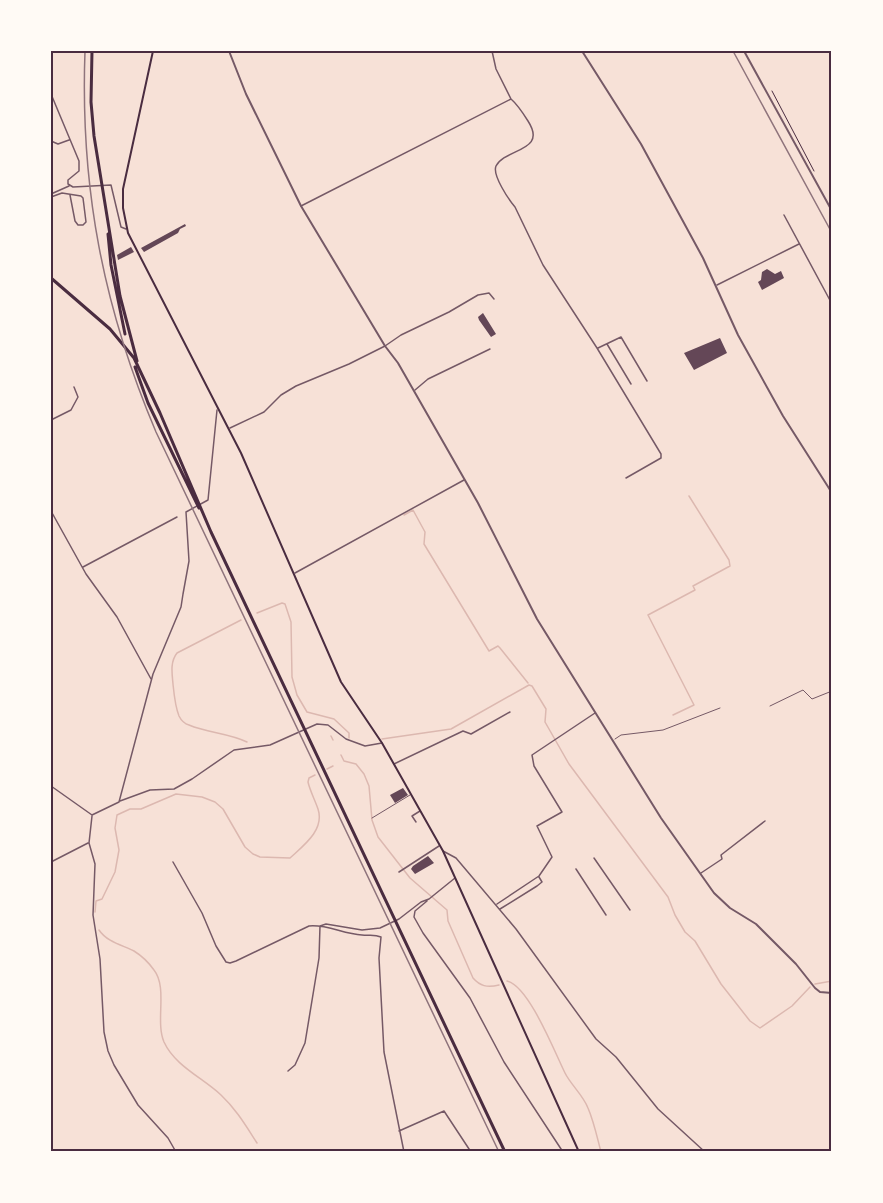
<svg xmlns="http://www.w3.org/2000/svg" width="883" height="1203" font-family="Manrope,sans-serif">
	<rect width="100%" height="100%" fill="#f7e1d7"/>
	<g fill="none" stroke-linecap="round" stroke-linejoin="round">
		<path stroke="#dcb8b0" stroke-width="1.5" d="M 404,515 L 413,510 L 425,532 L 424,544 L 489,651 L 498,646 L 500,648 L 528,683
			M 257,613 L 282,603 L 285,604 L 291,622 L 292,677 L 297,695 L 307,712 L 334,719 L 349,733 L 349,738
			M 241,620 L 177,653 C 170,662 172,673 173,684 C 174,694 175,706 179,716 C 181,720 185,724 189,725 C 208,733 228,733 247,742
			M 673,715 L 694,705 L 648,615 L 695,590 L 693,586 L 730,566 L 729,560 L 689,496
			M 331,736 L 333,740
			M 382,739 L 451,729 L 529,685 L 532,686 L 546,709 L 545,722 L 569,764 L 668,897 L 675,915 L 685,932 L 695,941 L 721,984 L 750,1021 L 760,1028 L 792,1006 L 810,987
			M 341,755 L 344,761 L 356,764 L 364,774 L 369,786 L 372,820 L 378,837 L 410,878 L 447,910 L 448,921 L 473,978 C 480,986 487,988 499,985
			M 327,769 L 333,766
			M 95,912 L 96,901 L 102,899 L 115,872 L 119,850 L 115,828 L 117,815 L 130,809 L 141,809 L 176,794 L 202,797 L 215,802 L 223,809 L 245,847 L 253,854 L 260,857 L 290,858 C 303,846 325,830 318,809 C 315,800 310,791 308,782 L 309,778 L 315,775
			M 99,930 C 107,942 122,945 134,951 C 142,956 149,963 154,970 C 168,988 155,1021 164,1042 C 175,1066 203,1078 221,1095 C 236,1109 246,1126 257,1143
			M 507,981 C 529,986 555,1053 565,1073 C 571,1085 583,1095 588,1108 C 594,1122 597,1137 601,1152
			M 815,984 L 832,981"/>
	</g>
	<path fill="#644757" d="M 185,224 L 186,226 L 180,229 L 178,233 L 144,252 L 141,248 Z
		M 131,247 L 134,252 L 118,260 L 117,255 Z
		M 767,269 L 775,274 L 781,271 L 784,278 L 762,290 L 758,282 L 761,280 L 762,272 Z
		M 483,313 L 496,334 L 491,337 L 479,320 L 478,317 Z
		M 720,338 L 727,353 L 694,370 L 684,353 Z
		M 403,788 L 408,795 L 395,803 L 390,795 Z
		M 428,856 L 434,863 L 415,874 L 411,869 L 413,866 Z"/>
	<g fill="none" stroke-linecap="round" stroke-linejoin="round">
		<path stroke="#4a2c40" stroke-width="1" d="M 772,91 L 814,171"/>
		<path stroke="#755966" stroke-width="1" d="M 770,706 L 803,690 L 812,699 L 832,691
			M 615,739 L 621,735 L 663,730 L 720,708
			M 372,818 L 410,795"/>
		<path stroke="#755966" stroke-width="1.5" d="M 51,94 L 79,161 L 79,171 L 68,180 L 68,184 L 73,187 L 111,185 L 121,227 L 126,229
			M 511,99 C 518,105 523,113 528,121 C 548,152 505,148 496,166 C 492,175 509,200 515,207 L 543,265 L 597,348 L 661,454 L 661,458 L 626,478
			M 51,141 L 58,144 L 69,140
			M 51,194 L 69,186
			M 51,197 L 62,193 L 81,196 L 83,198 L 86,222 L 83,225 L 78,225 L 75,221 L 70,195
			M 301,206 L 511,99 L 496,69 L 492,51
			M 784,215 L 832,304
			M 717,285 L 799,244
			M 607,344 L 631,384
			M 598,348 L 621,337 L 647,381
			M 415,390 L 428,379 L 490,349
			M 51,420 L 71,410 L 78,397 L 74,387
			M 230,428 L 264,412 L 281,395 L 296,386 L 349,364 L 385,346 L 401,335 L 449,312 L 478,295 L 489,293 L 494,299
			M 51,511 L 86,574 L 117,617 L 151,679
			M 83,567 L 177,517
			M 295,573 L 464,480
			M 394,764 L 463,731 L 471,734 L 510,712
			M 51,786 L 92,815
			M 120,801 L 150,790 L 174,789 L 192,779 L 234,750 L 270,745 L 317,724 L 328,725 L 346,739 L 365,746 L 382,743
			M 92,815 L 119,802 L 153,674 L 181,607 L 183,594 L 189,561 L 186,512 L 208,500 L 217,410
			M 416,822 L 412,816 L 420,811
			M 89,843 L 95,864 L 93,915 L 100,959 L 104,1032 L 108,1051 L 114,1065 L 138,1105 L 168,1138 L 176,1152
			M 89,843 L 92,816
			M 443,851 L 456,858 L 516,929 L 596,1039 L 616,1057 L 658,1109 L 705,1152
			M 594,858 L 630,910
			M 51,862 L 88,843
			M 173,862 L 202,913 L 216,946 L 226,962 L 230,963 L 236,961 L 309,926 C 327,924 343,934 362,935 C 369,936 374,934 381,937 L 379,958 L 384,1052 L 404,1152
			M 576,869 L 606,915
			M 399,872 L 439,846
			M 701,873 L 722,859 L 721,855 L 765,821
			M 427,901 L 415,911 L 414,917 L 423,933 L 470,998 L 504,1062 L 563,1152
			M 497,904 L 539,876 L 552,857 L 537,826 L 562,812 L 534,766 L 532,755 L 595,713
			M 500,909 L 537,886 L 542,882 L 539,877
			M 288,1071 L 295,1065 L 305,1043 L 319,958 L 320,926 L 326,924 L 362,930 L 380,928 L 399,919 L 421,902 L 429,899 L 455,878
			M 399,1131 L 444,1111 L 471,1152"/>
		<path stroke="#755966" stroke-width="2" d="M 229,51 L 246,94 L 301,206 L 385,346 L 398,363 L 478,503 L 537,619 L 661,818 L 714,893 L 730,908 L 756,924 L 796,964 L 815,988 L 820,992 L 832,993
			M 582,51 L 641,144 L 703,258 L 738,335 L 783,416 L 832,493
			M 744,51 L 832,211"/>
		<path stroke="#4a2c40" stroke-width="2" d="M 153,51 L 123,189 L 123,208 L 128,233 L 241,453 L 341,682 L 382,743 L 443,851 L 579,1152"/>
		<path stroke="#4a2c40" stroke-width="3" d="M 92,51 L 91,102 L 94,136 L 120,296 L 137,361
			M 108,234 L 111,265 L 125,334
			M 51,278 L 110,329 L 134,358 L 160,413 L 211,532 L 505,1152
			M 135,367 L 148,403 L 199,508"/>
		<path stroke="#8f747c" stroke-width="1.5" d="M 85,51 C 80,187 103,307 156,432 L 499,1152
			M 733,51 L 832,233"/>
	</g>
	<rect width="883" height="1203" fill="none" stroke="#fffaf5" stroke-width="105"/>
	<rect x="52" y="52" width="778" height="1098" fill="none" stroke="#4a2c40" stroke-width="2"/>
</svg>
